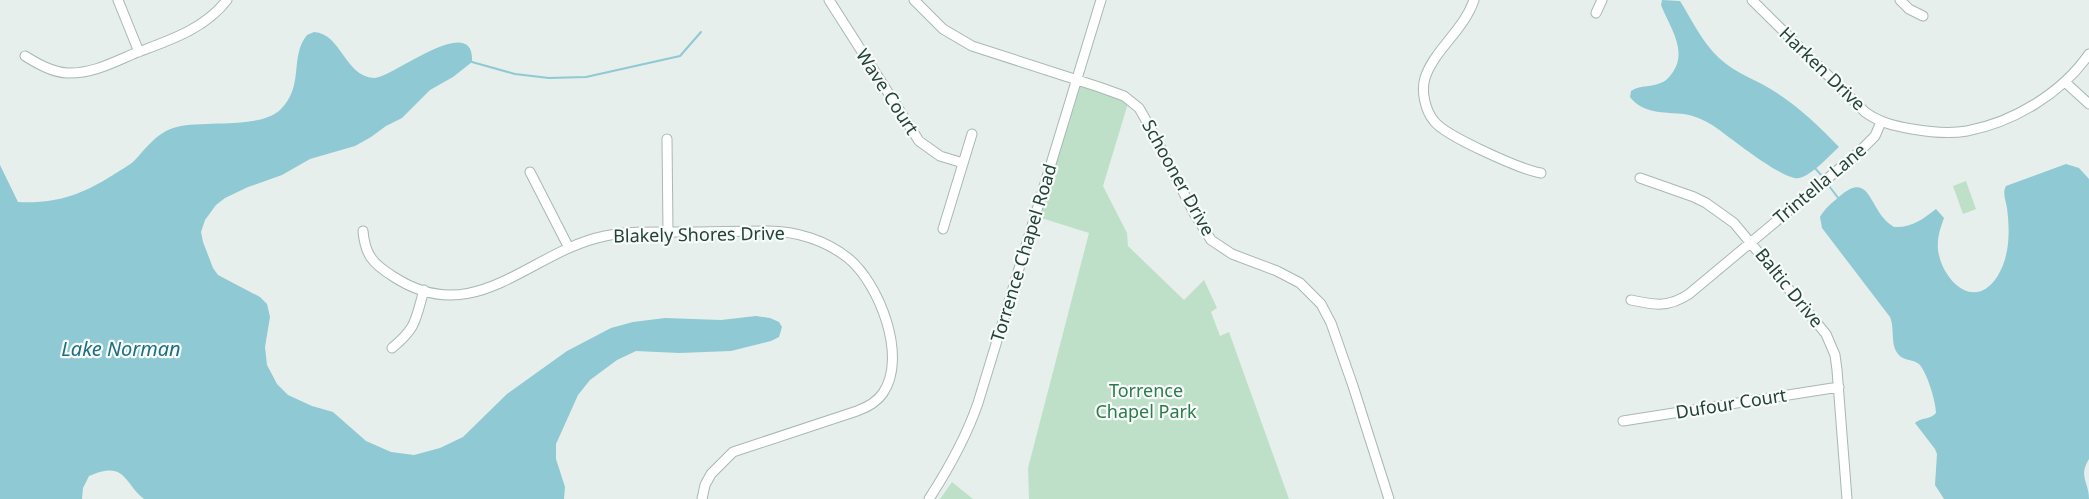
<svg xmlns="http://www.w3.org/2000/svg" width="2089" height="499" font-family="'Noto Sans',sans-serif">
	<rect width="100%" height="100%" fill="#e6efeb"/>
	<path fill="#bfe0c8" d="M 1076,79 L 1129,100 L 1103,186 L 1127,233 L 1128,246 L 1184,300 L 1204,280 L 1217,308 L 1211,312 L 1220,336 L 1229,332 L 1289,499 L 1029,499 L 1028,468 L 1089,233 L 1035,216 Z
		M 1966,181 L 1976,209 L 1963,214 L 1953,186 Z
		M 952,482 L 973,499 L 940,499 Z"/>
	<path fill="#8ec9d4" d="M 1662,0 L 1680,1 C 1692,20 1702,42 1719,58 C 1736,74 1758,80 1777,93 C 1800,108 1820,127 1839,147 C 1829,156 1811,176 1799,178 C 1784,181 1732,139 1718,129 C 1710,123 1698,117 1689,115 C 1669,111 1644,116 1630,97 L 1631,91 C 1642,84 1651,88 1663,82 C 1667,80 1670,76 1673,72 C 1688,50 1669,26 1661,5 Z
		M 314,32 C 342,34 344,76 374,78 C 391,79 475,10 472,62 L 453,77 L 430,90 L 402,118 L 386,126 L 371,137 L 355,146 L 310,159 L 282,175 L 248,187 L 225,198 L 216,205 L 205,220 L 201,232 L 203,242 L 213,268 L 218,275 L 260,297 L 267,304 L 270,317 L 265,347 L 267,365 L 277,384 L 288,395 L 312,406 L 333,412 L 366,441 L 391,452 L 414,455 L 440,448 L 463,437 L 507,394 L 567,351 L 611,328 L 633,322 L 665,318 L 721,320 L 756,316 L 770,318 L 779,322 L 782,327 L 779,337 L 771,341 L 731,351 L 679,353 L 636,351 L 617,360 L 590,380 L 578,395 L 556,444 L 556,459 L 565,487 L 564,499 L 144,499 C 123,482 126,460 89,476 L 83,488 L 82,499 L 0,499 L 0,165 L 18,202 C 56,204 81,195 113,175 C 120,170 129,166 135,160 C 147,147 156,134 173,128 C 200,119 259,130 280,110 C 305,86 289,57 307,35 Z
		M 2066,164 L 2079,168 L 2089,179 L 2089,459 C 2078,477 2089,482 2089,499 L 1944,499 L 1935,485 L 1937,454 L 1935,449 L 1915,423 C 1921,417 1930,420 1936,413 C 1936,402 1927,372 1919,364 C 1913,359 1903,361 1898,354 C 1890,344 1895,329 1890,317 L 1822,228 L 1820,217 C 1825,208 1832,203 1840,196 C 1872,169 1868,212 1894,227 C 1912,228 1923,219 1936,209 L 1944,218 C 1940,229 1937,238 1938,250 C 1942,280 1974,312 1997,277 C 2010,257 2010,231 2007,208 C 2006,201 2002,193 2006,186 Z"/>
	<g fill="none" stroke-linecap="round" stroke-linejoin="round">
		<path stroke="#8ec9d4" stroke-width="2" d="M 472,62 L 515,74 L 549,78 L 586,77 L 680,56 L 701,32
			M 1813,166 L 1823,177
			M 1826,182 L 1839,199"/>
		<defs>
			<path id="minor" d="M 118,0 L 139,52
				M 829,0 L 919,141 L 940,156 L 963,163
				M 914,0 L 943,29 L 972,46 L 1099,87 L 1124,96 L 1139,108 L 1151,129 L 1194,213 L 1211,240 L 1232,254 L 1277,271 L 1300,283 L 1321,304 L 1331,323 L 1353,386 L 1389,499
				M 1474,0 C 1464,30 1434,50 1425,78 C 1421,91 1425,110 1434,121 C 1445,136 1522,170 1541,173
				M 1752,0 L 1865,112 C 1880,123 1895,126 1912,129 C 1929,132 1950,134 1967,131 C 2014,122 2062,93 2089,54
				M 1900,0 L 1909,9 L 1923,16
				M 1596,13 L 1602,0
				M 25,56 C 38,64 52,72 67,73 C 91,74 112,63 133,54 C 167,41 204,30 227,0
				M 2065,82 L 2089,104
				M 667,139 L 668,232
				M 530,172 L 569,248
				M 1640,178 L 1694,197 L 1706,203 L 1734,223 L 1826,334 L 1835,355 L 1837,370 L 1847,499
				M 943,229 L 972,134
				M 363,231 C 365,255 373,264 394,277 C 476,330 530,251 605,236 C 630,231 656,232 681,232 C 710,232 739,231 768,231 C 796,231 825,240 848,258 C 879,283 908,357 883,393 C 877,402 868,407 857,411 L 733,452 L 711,474 L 705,485 L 702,499
				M 1631,300 C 1654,305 1668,308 1689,294 L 1858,153 L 1875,136 L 1881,122
				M 392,348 C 417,327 415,321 424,290
				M 1623,421 L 1839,387
				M 929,499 C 949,468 966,438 978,403 L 1101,0"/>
		</defs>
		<use href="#minor" stroke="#a8b8b2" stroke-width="11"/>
		<use href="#minor" stroke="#fff" stroke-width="9"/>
	</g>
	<g text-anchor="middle" stroke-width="4.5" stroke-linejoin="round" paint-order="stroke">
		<g font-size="18" fill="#24423a" stroke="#f7fbf9">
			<text transform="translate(1822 69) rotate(44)" y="6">Harken Drive</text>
			<text transform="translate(887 92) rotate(57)" y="6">Wave Court</text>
			<text transform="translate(1178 178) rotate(61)" y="6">Schooner Drive</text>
			<text transform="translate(1820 184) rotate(-40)" y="6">Trintella Lane</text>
			<text transform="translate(699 235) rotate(-1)" y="6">Blakely Shores Drive</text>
			<text transform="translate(1024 253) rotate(-73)" y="6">Torrence Chapel Road</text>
			<text transform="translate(1789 288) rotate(51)" y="6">Baltic Drive</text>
			<text transform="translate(1731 404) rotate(-9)" y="6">Dufour Court</text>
		</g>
		<g font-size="18" fill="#2d7a4b" stroke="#f7fbf9">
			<text x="1146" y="397">Torrence<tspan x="1146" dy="21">Chapel Park</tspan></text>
		</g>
		<g font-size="20" font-style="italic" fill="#1c6f80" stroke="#f7fbf9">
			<text x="121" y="356">Lake Norman</text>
		</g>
	</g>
</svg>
